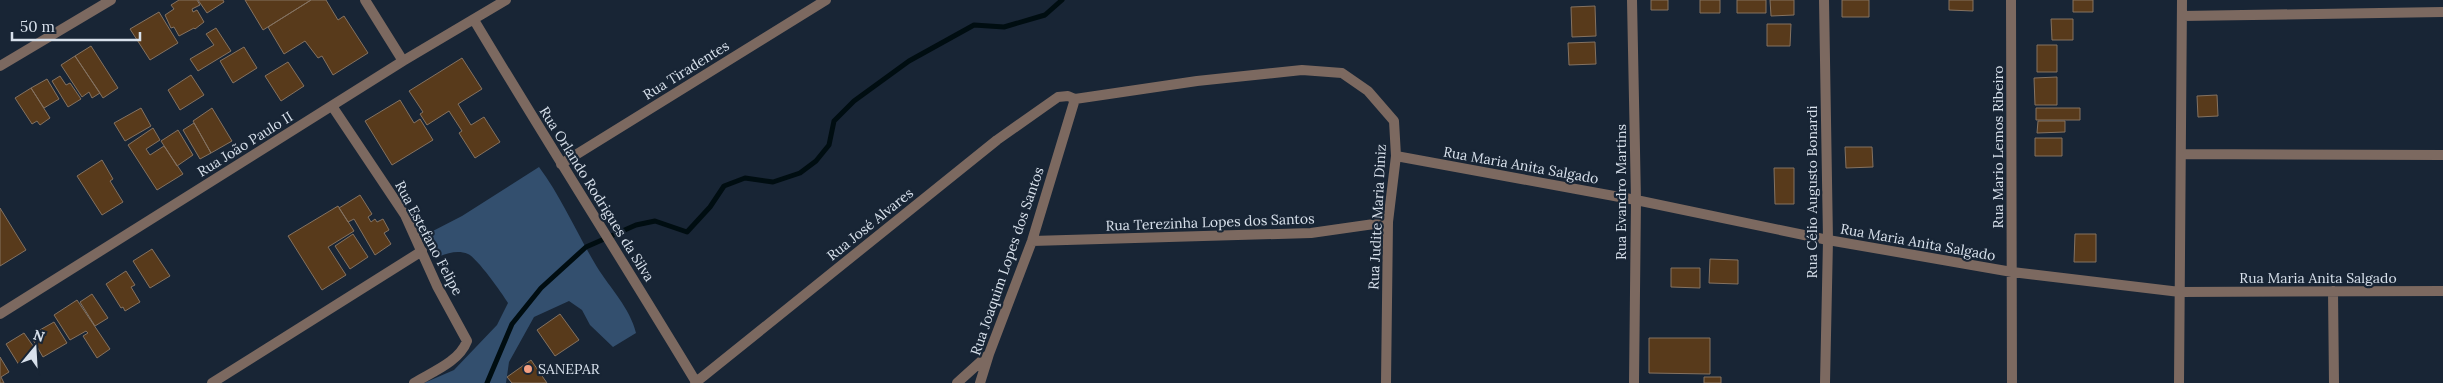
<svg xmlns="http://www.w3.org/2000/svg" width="2443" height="383" font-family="Lora,serif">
	<rect width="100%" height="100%" fill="#182535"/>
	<path fill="#334f6e" d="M 539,167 C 562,198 577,234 597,267 C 610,288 630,308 636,333 L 613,347 L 590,325 L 582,310 L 569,301 L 534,317 L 509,362 L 506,383 L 424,383 L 454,370 L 497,325 L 508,303 C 502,293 477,258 468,254 C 458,250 449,253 440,256 L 429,233 L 462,216 Z"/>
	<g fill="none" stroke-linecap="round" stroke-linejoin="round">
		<path stroke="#000d11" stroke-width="5" d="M 487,383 L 512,324 L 541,288 L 586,247 L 636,225 L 655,221 L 687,232 L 710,207 L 724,186 L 745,178 L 773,182 L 800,173 L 816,161 L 829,145 L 834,121 L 854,101 L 909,61 L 974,25 L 1004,27 L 1045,15 L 1062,0"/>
	</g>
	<path fill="#583a1b" stroke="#847261" d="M 179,0 L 197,0 L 200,5 L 192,9 L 193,12 L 197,10 L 204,22 L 195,29 L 194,28 L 179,36 L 174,27 L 171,28 L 165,15 L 174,9 L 171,5 Z
		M 198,0 L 223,0 L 224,2 L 207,13 Z
		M 245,0 L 311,0 L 263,30 Z
		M 311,0 L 326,0 L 338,20 L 344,16 L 368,53 L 333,75 L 322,56 L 318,58 L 305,41 L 284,54 L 268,27 Z
		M 1651,0 L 1668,0 L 1668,10 L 1651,10 Z
		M 1700,0 L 1720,0 L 1720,13 L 1700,13 Z
		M 1737,0 L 1766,0 L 1766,13 L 1737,13 Z
		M 1770,0 L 1794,0 L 1794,15 L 1771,16 Z
		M 1842,0 L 1869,0 L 1869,17 L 1842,17 Z
		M 1949,0 L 1973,0 L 1973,11 L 1949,10 Z
		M 2073,0 L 2093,0 L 2093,12 L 2073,12 Z
		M 1595,6 L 1596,36 L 1572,37 L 1571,7 Z
		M 159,12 L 178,43 L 150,60 L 130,29 Z
		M 2051,19 L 2073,19 L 2073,40 L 2052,40 Z
		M 1767,24 L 1791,24 L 1790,46 L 1767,46 Z
		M 216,28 L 231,51 L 198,71 L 190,59 L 214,45 L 206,34 Z
		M 1595,42 L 1596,64 L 1569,65 L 1568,43 Z
		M 2037,45 L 2057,45 L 2057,72 L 2037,72 Z
		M 91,46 L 118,88 L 103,98 L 75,56 Z
		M 244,47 L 257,68 L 233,83 L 220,61 Z
		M 75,56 L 100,93 L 92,98 L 89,92 L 82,97 L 61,65 Z
		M 462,58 L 482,89 L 458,104 L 471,125 L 484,117 L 500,142 L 475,158 L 459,133 L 462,131 L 449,111 L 427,125 L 420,114 L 423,112 L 409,91 Z
		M 288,62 L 304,86 L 281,101 L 265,76 Z
		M 191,75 L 204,95 L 180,110 L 168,90 Z
		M 60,76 L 66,85 L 70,83 L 81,99 L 68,107 L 52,81 Z
		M 2057,77 L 2057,105 L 2035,105 L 2034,78 Z
		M 47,79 L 59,99 L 44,108 L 31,88 Z
		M 31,88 L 50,118 L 40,125 L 37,121 L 32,124 L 15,98 Z
		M 2217,95 L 2218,116 L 2198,117 L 2197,96 Z
		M 400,100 L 414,123 L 420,119 L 433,140 L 392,165 L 365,121 Z
		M 141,108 L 151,126 L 125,141 L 114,123 Z
		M 212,108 L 232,141 L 211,153 L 193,121 Z
		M 2036,108 L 2080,108 L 2080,120 L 2036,120 Z
		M 2038,121 L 2065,121 L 2065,132 L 2037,133 Z
		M 194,123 L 211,153 L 200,159 L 183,130 Z
		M 153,128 L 160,140 L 146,149 L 150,155 L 164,146 L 183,174 L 157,190 L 128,145 Z
		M 178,130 L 193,155 L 177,166 L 161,141 Z
		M 2035,138 L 2062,138 L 2062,156 L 2035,156 Z
		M 1845,147 L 1872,147 L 1873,167 L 1846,168 Z
		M 102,160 L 113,179 L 110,181 L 123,202 L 102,215 L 77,176 Z
		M 1774,168 L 1794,168 L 1794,204 L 1775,204 Z
		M 360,195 L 372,214 L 368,217 L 371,222 L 375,219 L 377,222 L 383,219 L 389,230 L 384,233 L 391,244 L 375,255 L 354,219 L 348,222 L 339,208 Z
		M 338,206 L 354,231 L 328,247 L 346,275 L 322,290 L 288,236 Z
		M 0,208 L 26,250 L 0,266 Z
		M 353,234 L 368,257 L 350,269 L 335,246 Z
		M 2075,234 L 2096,234 L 2096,262 L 2074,262 Z
		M 152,249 L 170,276 L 150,288 L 133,261 Z
		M 1710,259 L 1738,260 L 1738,284 L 1709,283 Z
		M 1671,268 L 1700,268 L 1700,288 L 1671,287 Z
		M 126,271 L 135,285 L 131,287 L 140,302 L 125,311 L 123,307 L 121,308 L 106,284 Z
		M 92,294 L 108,318 L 95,326 L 80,302 Z
		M 77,300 L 110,349 L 97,358 L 83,336 L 88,333 L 86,331 L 70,340 L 54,315 Z
		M 560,314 L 579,340 L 555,356 L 537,330 Z
		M 54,322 L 67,343 L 43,357 L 32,338 L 40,334 L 38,331 Z
		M 24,333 L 38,353 L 19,365 L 6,344 Z
		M 1649,338 L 1710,338 L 1710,374 L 1649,373 Z
		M 0,357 L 9,372 L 1,377 L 4,383 L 0,383 Z
		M 531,360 L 547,383 L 512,383 L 507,377 Z
		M 1704,377 L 1721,377 L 1721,383 L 1704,383 Z"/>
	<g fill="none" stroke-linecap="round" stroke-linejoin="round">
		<path stroke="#7c6960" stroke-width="10" d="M 365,0 L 403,61
			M 1632,0 L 1636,200 L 1634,383
			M 1824,0 L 1828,240 L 1825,383
			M 2011,0 L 2012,383
			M 2182,16 L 2443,12
			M 474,20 C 547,142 623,261 696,382
			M 0,66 L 111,0
			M 1075,99 L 1197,81 L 1302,70 L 1342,73 L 1368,91 L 1394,121 L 1396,156 L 1388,222 L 1386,383
			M 332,106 L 405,215 L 437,286 L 467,341 C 459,362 432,372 414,383
			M 2181,154 L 2443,155
			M 1396,156 L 1636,200 L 1828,240 L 2012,272 L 2180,292 L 2443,291
			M 561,164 L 826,0
			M 1032,241 L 1311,233 L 1388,222
			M 2333,291 L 2334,383
			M 0,314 L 403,61 L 506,0
			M 212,383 L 422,251
			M 695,383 L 997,140 L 1058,97 L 1068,96 L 1075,99 L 1032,241 L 989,354 L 980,383
			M 957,383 L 988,355
			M 2179,383 L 2182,0"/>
	</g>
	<circle fill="#f39f82" stroke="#182535" stroke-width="2" cx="528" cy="369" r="5"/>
	<g text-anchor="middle" stroke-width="4.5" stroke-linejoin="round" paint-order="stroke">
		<g font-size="14" fill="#d8e1ec" stroke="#182535">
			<text transform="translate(686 70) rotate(-32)" y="5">Rua Tiradentes</text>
			<text transform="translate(245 144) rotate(-32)" y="5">Rua João Paulo II</text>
			<text transform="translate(1998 147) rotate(-90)" y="5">Rua Mario Lemos Ribeiro</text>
			<text transform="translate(1521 165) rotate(10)" y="5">Rua Maria Anita Salgado</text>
			<text transform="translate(1621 192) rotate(-90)" y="5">Rua Evandro Martins</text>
			<text transform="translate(1812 192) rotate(-90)" y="5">Rua Célio Augusto Bonardi</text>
			<text transform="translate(597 194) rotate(58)" y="5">Rua Orlando Rodrigues da Silva</text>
			<text transform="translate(1377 217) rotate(-87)" y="5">Rua Judite Maria Diniz</text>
			<text transform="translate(1210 222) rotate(-2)" y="5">Rua Terezinha Lopes dos Santos</text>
			<text transform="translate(870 224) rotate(-39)" y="5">Rua José Alvares</text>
			<text transform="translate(429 238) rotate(62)" y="5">Rua Estefano Felipe</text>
			<text transform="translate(1918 242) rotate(10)" y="5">Rua Maria Anita Salgado</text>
			<text transform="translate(1007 261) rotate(-71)" y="5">Rua Joaquim Lopes dos Santos</text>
			<text x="2318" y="283">Rua Maria Anita Salgado</text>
		</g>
		<g font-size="14" fill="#d8e1ec" stroke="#182535" text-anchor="start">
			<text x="538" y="374">SANEPAR</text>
		</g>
	</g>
	<g transform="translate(35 348) rotate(18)" stroke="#182535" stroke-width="4" paint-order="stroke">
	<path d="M0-4L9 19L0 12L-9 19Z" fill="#d8e1ec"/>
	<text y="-8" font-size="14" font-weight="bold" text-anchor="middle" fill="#d8e1ec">N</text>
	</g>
	<path d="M12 32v8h128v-8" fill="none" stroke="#d8e1ec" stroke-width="2.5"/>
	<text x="20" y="32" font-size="15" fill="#d8e1ec" stroke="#182535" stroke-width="4" paint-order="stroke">50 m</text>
</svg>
